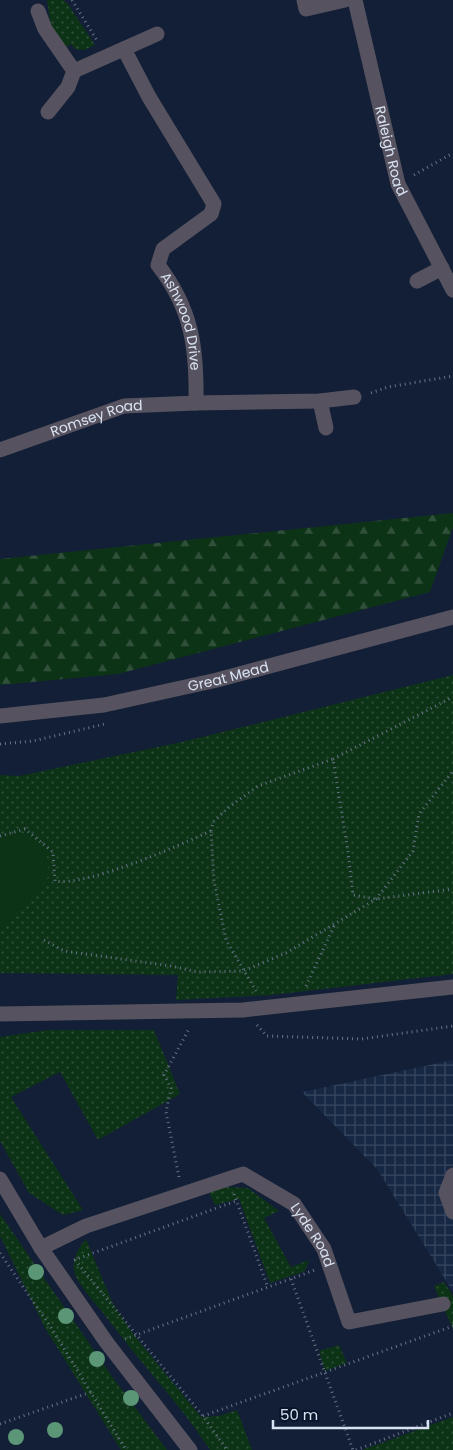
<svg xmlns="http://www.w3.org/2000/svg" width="453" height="1450" font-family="Poppins,sans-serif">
	<defs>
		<pattern id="industrial-grid" width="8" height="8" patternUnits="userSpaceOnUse" patternTransform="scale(1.25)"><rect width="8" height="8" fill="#172844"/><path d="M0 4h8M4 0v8" fill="none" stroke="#38475f"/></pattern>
		<pattern id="grass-dots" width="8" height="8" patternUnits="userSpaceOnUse" patternTransform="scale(1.25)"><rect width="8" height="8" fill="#0d3317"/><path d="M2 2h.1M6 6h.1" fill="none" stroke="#305039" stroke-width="1.8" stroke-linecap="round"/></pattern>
		<pattern id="forest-firs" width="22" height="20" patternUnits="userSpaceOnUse" patternTransform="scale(1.25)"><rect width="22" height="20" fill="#0d3317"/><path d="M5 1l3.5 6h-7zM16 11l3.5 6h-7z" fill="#305039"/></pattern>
	</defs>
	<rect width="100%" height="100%" fill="#121f36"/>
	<path fill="url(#industrial-grid)" d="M 453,1060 L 453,1292 L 377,1169 L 302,1092 Z"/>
	<path fill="url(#grass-dots)" d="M 47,0 L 63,0 L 68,4 L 95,45 L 84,50 L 75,49 L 71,44 L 63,49 L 52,35 Z
		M 453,675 L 453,974 L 271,995 L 176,1000 L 178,975 L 0,973 L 0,775 L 19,776 L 182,742 Z
		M 48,1030 L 154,1030 L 180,1094 L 98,1140 L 60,1072 L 11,1097 L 83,1210 L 63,1215 L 29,1193 L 0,1141 L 0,1037 Z
		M 225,1187 L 248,1188 L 279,1211 L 264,1218 L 291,1267 L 309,1260 L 305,1271 L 270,1283 L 239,1199 L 215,1205 L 208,1190 Z
		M 0,1214 L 111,1375 L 167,1450 L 121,1450 L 45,1328 L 0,1236 Z
		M 86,1239 L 112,1302 L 133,1334 L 201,1417 L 219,1416 L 237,1410 L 252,1450 L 210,1450 C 179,1402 138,1361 104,1314 C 95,1303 83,1290 76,1277 C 70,1264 77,1249 86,1239 Z
		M 444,1282 L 453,1296 L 453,1329 L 434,1286 Z
		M 339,1345 L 347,1363 L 325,1371 L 319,1351 Z
		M 453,1417 L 453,1450 L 362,1450 Z"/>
	<path fill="url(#forest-firs)" d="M 453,513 L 453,527 L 430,592 L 118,674 L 0,685 L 0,559 Z"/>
	<path fill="#0d3317" d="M 23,833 L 38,841 L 48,859 L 48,877 L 9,924 L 0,929 L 0,842 L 9,835 Z"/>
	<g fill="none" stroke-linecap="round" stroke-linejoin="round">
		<path stroke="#677387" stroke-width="3" stroke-dasharray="1 4" stroke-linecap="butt" d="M 72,0 L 98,42
			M 414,175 L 453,153
			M 371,393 L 388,387 L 453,376
			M 0,744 L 33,741 L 105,724
			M 333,759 L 453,697
			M 211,831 L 213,822 L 229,807 L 258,786 L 333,759 L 348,852 L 353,895 L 376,899 L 453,889
			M 0,836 L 25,829 L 53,852 L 55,881 C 86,887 180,845 211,831 L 214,881 L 226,940 L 256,991
			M 44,940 L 64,951 L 171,966 L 198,972 L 243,971 L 286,953 L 376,899 L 413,851 L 419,814 L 453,771
			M 306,986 L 335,924
			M 257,1025 L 267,1036 L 362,1039 L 453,1026
			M 179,1177 L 166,1112 L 171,1088 L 164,1075 L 189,1029
			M 234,1194 L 268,1288
			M 0,1253 L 52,1329 L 126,1450
			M 74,1260 L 236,1201
			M 75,1260 L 203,1416 L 227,1450
			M 291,1279 L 353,1450
			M 125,1339 L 315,1270
			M 203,1416 L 453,1326
			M 0,1424 L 91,1392
			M 356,1450 L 453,1413"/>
		<g stroke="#56525f" stroke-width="15">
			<path d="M 304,0 L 306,9 L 345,0"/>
			<path id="s1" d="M 355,0 L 398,184 L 453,290"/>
			<path d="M 38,11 L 45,29 L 74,71 L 68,87 L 48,112"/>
			<path id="s2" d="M 124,49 L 149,97 L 214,204 L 211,214 L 163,249 L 158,265 C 192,309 197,348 196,403 L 320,401 L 354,397"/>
			<path d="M 74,71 L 157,34"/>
			<path d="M 417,281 L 442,268"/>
			<path d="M 320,401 L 326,428"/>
			<path id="s3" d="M 0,450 L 124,406 L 196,403"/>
			<path id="s4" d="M 0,716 L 104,705 L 217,680 L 453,617"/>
			<path d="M 0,1014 L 243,1010 L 453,987"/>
			<path d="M 453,1175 L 446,1193 L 453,1212"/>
			<path d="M 0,1179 L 41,1248 L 107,1343 L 190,1450"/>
			<path id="s5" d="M 41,1248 L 86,1226 L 243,1174 L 294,1204 L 324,1249 L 349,1322 L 443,1304"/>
		</g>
	</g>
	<g fill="#5b9676">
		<circle cx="36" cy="1272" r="8"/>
		<circle cx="66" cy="1316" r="8"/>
		<circle cx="97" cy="1359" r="8"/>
		<circle cx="131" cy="1398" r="8"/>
		<circle cx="55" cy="1430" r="8"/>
		<circle cx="16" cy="1437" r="8"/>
	</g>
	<g text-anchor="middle" stroke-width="5" stroke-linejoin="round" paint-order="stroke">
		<g font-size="14" fill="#d8e2f2" stroke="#09152b">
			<text dy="5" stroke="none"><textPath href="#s1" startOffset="155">Raleigh Road</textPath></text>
			<text dy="5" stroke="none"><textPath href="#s2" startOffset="328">Ashwood Drive</textPath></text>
			<text dy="5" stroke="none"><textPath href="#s3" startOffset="102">Romsey Road</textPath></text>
			<text dy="5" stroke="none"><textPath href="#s4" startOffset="232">Great Mead</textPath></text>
			<text dy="5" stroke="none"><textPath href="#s5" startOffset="311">Lyde Road</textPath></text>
		</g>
	</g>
	<path d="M273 1420v8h155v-8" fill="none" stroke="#d8e2f2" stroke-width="2.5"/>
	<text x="280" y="1420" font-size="15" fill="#d8e2f2" stroke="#09152b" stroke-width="4" paint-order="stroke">50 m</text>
</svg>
